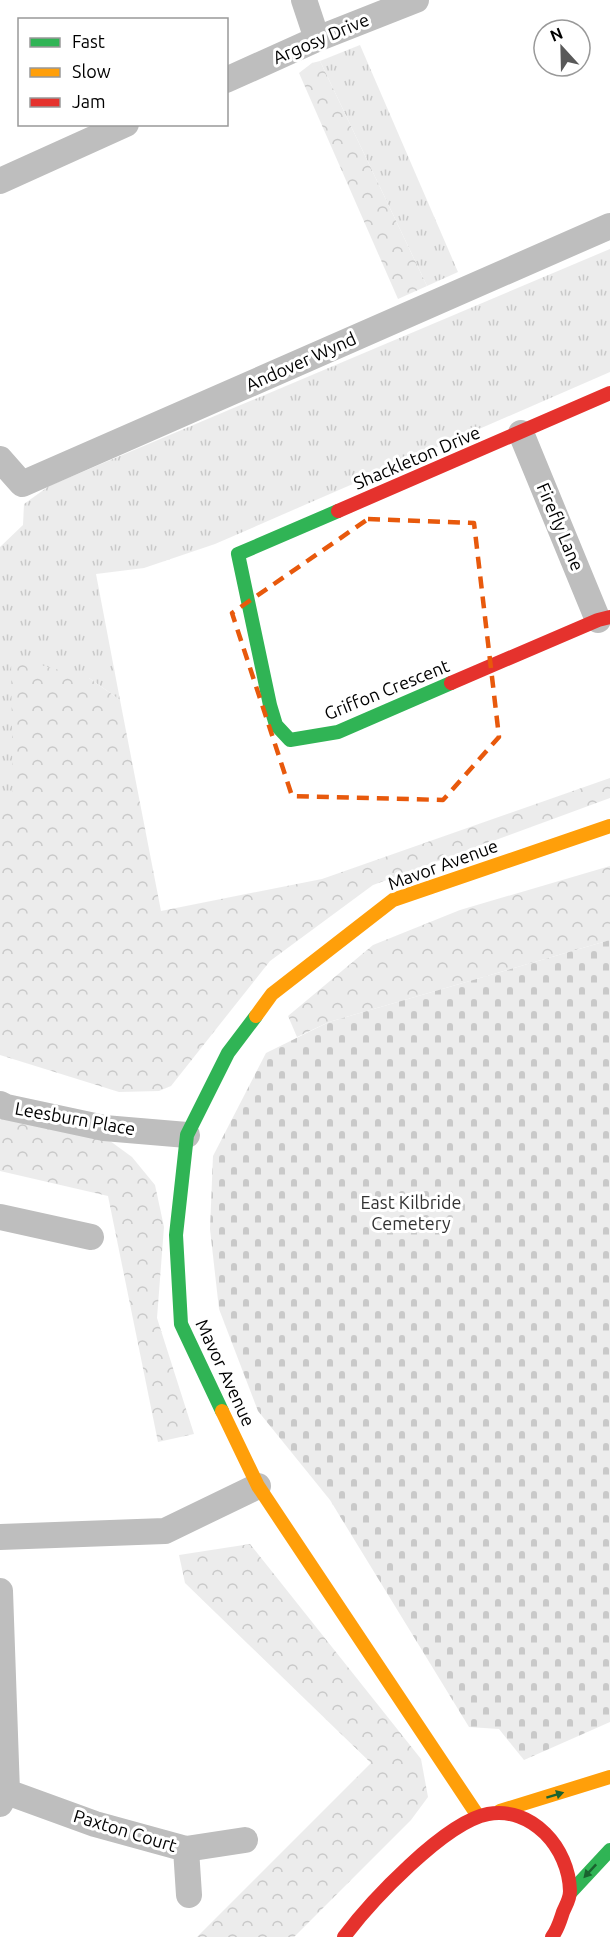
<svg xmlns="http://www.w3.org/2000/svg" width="610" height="1937" font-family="Ubuntu,sans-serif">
	<defs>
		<pattern id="grass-tufts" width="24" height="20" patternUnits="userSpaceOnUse" patternTransform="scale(1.5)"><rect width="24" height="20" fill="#ececec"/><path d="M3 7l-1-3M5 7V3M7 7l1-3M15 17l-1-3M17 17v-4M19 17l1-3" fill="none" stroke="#c9c9c9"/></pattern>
		<pattern id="forest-crowns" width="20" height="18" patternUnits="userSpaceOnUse" patternTransform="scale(1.5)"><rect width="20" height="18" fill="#ececec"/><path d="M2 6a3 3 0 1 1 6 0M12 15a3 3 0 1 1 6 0" fill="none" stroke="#c9c9c9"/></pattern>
		<pattern id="cemetery-stones" width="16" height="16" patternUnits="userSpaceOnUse" patternTransform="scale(1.5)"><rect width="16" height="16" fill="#ececec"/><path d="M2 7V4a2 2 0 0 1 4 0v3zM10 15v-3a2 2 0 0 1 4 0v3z" fill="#c9c9c9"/></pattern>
	</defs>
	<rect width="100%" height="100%" fill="#fff"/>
	<path fill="url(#grass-tufts)" d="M 360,45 L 458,272 L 427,286 L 320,61 Z
		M 610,249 L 610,372 L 215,544 L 144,568 L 96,574 L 120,700 L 89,678 L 13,812 L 0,811 L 0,547 L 23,525 L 24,504 L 49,486 Z"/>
	<path fill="url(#forest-crowns)" d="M 320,61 L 427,286 L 398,299 L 299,73 L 312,63 Z
		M 11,657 L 89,678 L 120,700 L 161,911 L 322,879 L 610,778 L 610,798 L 373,885 L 270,961 L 171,1086 L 159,1091 L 119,1092 L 0,1055 L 0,811 L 13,811 Z
		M 610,866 L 610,940 L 329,1022 L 297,1037 L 288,1016 L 373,945 L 460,910 Z
		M 0,1116 L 110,1141 L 132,1157 L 155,1185 L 164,1227 L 157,1318 L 194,1434 L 158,1442 L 108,1196 L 0,1171 Z
		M 250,1544 L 421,1759 L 428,1797 L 411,1820 L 294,1937 L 197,1937 L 371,1763 L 185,1583 L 179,1555 Z"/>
	<path fill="url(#cemetery-stones)" d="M 610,940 L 610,1722 L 524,1760 L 499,1729 L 469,1727 L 330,1500 L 258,1411 L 219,1309 L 210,1229 L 213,1156 L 266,1053 L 329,1022 Z"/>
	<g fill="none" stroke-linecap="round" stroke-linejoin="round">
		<path stroke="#bebebe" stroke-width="26" d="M 304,0 L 317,39
			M 226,80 L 317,39 L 416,0
			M 0,181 L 126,124
			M 521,433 L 598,620
			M 0,459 L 22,484 L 610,226
			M 0,1104 L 6,1107 L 104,1128 L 187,1135
			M 0,1217 L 91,1237
			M 0,1537 L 165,1531 L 258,1486
			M 0,1591 L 7,1792 L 0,1804
			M 7,1792 L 95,1824 L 186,1849 L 245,1840
			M 186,1849 L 189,1895"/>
		<path stroke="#30b455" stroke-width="14" d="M 338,511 L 238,554 L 270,705 L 276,725 L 290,740 L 338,732 L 451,683
			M 222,1411 L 181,1324 L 176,1235 L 187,1135 L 228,1053 L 256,1016
			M 570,1893 L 610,1850"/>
		<path stroke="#ff9f0a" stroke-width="14" d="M 256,1016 L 272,994 L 393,900 L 610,826
			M 222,1411 L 258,1486 L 478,1816
			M 500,1811 L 610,1777"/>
		<path stroke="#e5322d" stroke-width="14" d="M 338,511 L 610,393
			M 451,683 L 598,620 L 610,617
			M 344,1937 C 370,1902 445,1822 488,1814 C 532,1806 569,1848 570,1891 C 570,1899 566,1905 563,1912 C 560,1921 558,1929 552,1937"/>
	</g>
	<defs><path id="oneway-solid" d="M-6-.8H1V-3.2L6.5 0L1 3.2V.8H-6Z" transform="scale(1.5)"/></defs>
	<g fill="#1a632f">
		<use href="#oneway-solid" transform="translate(555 1795) rotate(-17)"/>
		<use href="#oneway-solid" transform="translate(590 1871) rotate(133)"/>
	</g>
	<path fill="none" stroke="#e8590c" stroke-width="4.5" stroke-dasharray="12 8" stroke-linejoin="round" d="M 368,519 L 474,523 L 499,737 L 443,800 L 292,796 L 232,613 Z"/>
	<g text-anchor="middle" stroke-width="6" stroke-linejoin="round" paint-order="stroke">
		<g font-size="18" fill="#000" stroke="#fff">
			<text transform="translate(321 39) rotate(-23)" y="6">Argosy Drive</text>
			<text transform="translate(301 362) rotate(-24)" y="6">Andover Wynd</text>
			<text transform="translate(417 458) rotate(-23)" y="6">Shackleton Drive</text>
			<text transform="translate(560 527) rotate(67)" y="6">Firefly Lane</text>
			<text transform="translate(387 690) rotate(-22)" y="6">Griffon Crescent</text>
			<text transform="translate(443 865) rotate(-20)" y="6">Mavor Avenue</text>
			<text transform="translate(75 1119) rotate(10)" y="6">Leesburn Place</text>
			<text transform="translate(225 1373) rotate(65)" y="6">Mavor Avenue</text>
			<text transform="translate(125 1831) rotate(17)" y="6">Paxton Court</text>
		</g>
		<g font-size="18" fill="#333" stroke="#fff">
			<text x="411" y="1209">East Kilbride<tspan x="411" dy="21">Cemetery</tspan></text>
		</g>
	</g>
	<rect x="18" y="18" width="210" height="108" fill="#ffffff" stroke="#999999" stroke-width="1.5"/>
	<rect x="30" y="38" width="30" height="9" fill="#30b455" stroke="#999999" stroke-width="1.5"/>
	<text x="72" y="48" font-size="18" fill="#000000">Fast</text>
	<rect x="30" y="68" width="30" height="9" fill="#ff9f0a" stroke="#999999" stroke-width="1.5"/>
	<text x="72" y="78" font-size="18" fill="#000000">Slow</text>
	<rect x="30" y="98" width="30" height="9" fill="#e5322d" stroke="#999999" stroke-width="1.5"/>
	<text x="72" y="108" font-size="18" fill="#000000">Jam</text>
	<g transform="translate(562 48) rotate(338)"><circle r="28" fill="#ffffff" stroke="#999999" stroke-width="1.5"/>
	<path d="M0-4.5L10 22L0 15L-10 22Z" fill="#595959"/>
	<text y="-9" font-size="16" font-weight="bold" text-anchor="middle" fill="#000000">N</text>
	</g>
</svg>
